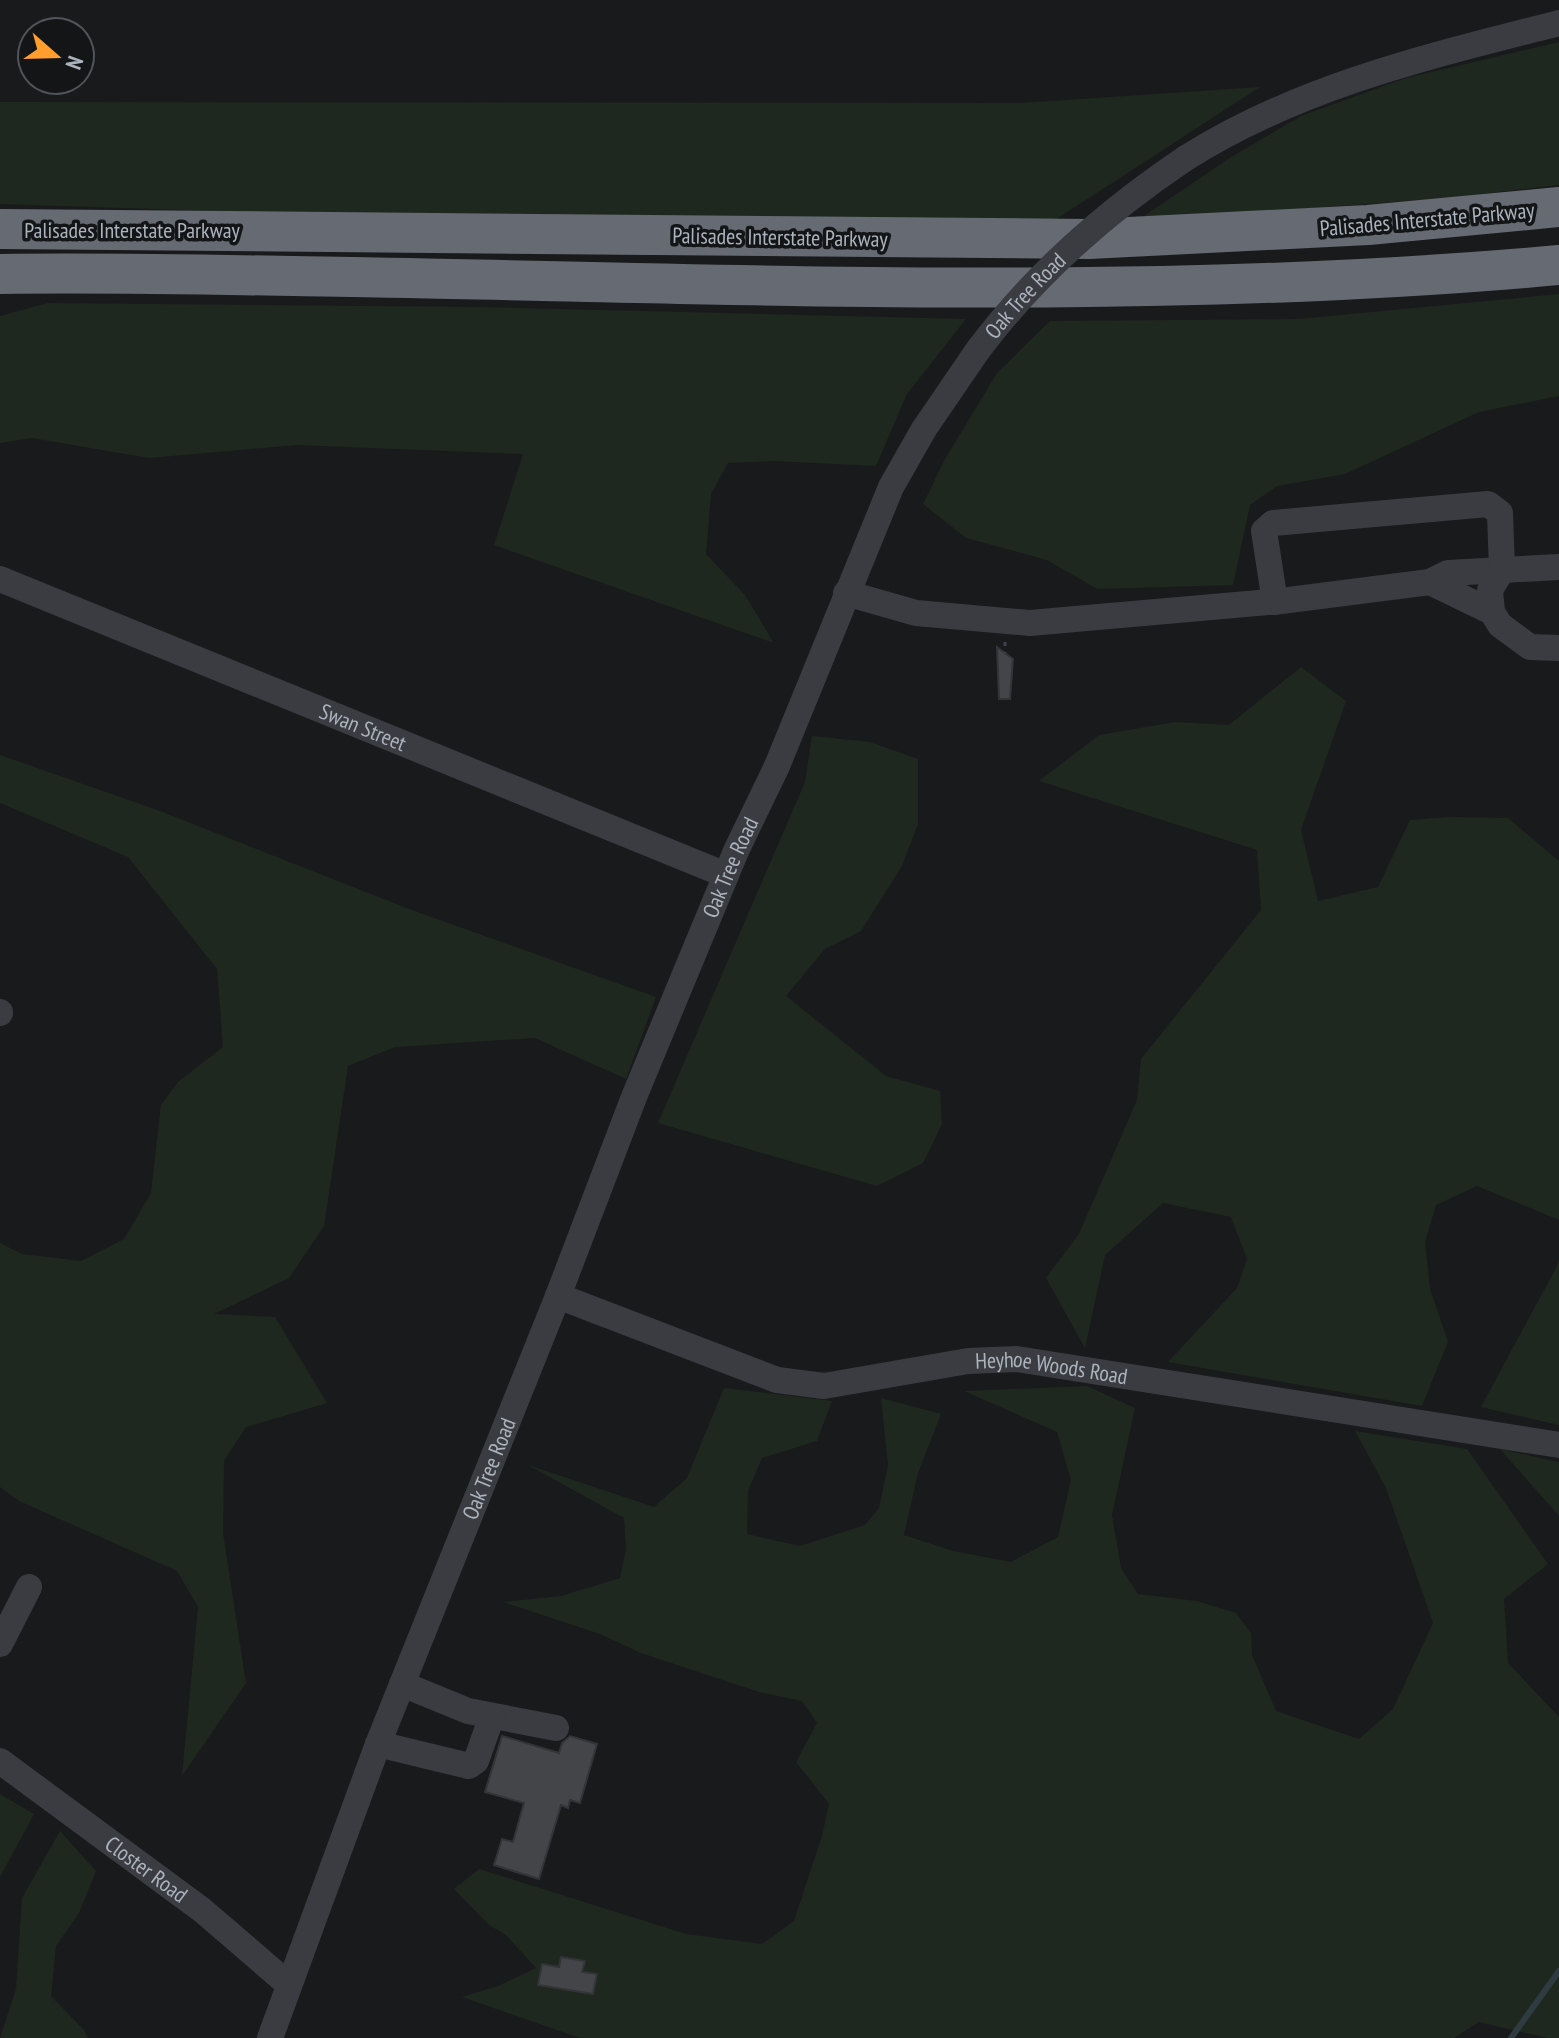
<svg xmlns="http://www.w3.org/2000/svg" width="1559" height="2038" font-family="'PT Sans Narrow',sans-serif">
	<rect width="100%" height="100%" fill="#191a1c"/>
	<path fill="#1f281f" d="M 1559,42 L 1559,185 L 1456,197 L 1135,222 L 1228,159 L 1301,116 L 1406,78 Z
		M 1260,87 L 1055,220 L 244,212 L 0,204 L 0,102 L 1021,103 Z
		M 1559,294 L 1559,396 L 1479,412 L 1345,474 L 1277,486 L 1250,505 L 1233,585 L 1097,589 L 1047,560 L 966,538 L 923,504 L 945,459 L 997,373 L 1050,321 L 1299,319 Z
		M 48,303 L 480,307 L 966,319 L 907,394 L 876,466 L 776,461 L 728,463 L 711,494 L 706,554 L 745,595 L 774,643 L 494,545 L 523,454 L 297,445 L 149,458 L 32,438 L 0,443 L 0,316 Z
		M 1301,667 L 1346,701 L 1301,830 L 1318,901 L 1378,887 L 1410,820 L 1449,817 L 1508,818 L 1559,861 L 1559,1220 L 1477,1186 L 1436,1205 L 1425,1242 L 1430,1289 L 1448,1342 L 1422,1406 L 1168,1362 L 1237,1288 L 1247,1259 L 1231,1217 L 1163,1203 L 1105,1255 L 1085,1348 L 1046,1278 L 1079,1234 L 1137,1100 L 1141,1059 L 1261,910 L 1257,850 L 1039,781 L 1099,735 L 1175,722 L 1229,725 Z
		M 812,736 L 870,742 L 918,759 L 918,824 L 902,866 L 861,931 L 825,949 L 786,996 L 886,1076 L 940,1091 L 942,1124 L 923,1163 L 877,1186 L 658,1123 L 805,782 Z
		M 0,755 L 160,811 L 409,909 L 656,997 L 626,1079 L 535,1038 L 395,1047 L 348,1066 L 324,1226 L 289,1278 L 214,1314 L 275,1317 L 327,1403 L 246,1427 L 224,1461 L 223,1533 L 246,1683 L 182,1776 L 198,1607 L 177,1571 L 19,1501 L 0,1487 L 0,1243 L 22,1254 L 81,1261 L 124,1239 L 151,1193 L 161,1105 L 178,1082 L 223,1047 L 217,969 L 128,857 L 0,803 Z
		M 1559,1259 L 1559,1425 L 1481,1407 L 1556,1268 Z
		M 1087,1386 L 1135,1408 L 1112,1515 L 1121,1568 L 1138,1594 L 1197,1601 L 1236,1613 L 1251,1633 L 1252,1655 L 1276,1711 L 1359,1739 L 1393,1709 L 1433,1623 L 1386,1488 L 1355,1431 L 1467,1449 L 1548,1564 L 1504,1599 L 1508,1663 L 1559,1717 L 1559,2038 L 1548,2038 L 1479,2022 L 1454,2038 L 580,2038 L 462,1997 L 498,1986 L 536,1968 L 506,1935 L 489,1925 L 454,1889 L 479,1869 L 686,1934 L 762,1944 L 794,1921 L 822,1836 L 829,1804 L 796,1762 L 817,1723 L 802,1701 L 759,1692 L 641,1653 L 600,1634 L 503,1602 L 561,1596 L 620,1578 L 626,1549 L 624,1518 L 528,1465 L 654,1507 L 687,1478 L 724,1388 L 832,1401 L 817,1441 L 762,1458 L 748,1491 L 747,1534 L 800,1546 L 865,1525 L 879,1508 L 888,1465 L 881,1398 L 941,1414 L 918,1473 L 904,1535 L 953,1551 L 1011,1562 L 1058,1537 L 1071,1480 L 1057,1432 L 964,1391 Z
		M 1500,1449 L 1559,1462 L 1559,1516 Z
		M 0,1794 L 34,1814 L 0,1877 Z
		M 60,1831 L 96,1871 L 79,1913 L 56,1946 L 51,1996 L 84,2030 L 88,2038 L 0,2038 L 16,1989 L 22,1898 Z"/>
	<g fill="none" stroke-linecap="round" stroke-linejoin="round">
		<path stroke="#2e3c42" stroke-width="6" d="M 1511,2038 L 1559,1971"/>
	</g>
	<path fill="#434549" stroke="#333438" stroke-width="2" d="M 997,647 L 1013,659 L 1010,699 L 999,699 Z
		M 502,1736 L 559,1753 L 562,1743 L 570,1736 L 597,1744 L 580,1803 L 570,1800 L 568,1808 L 561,1805 L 539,1879 L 494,1865 L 502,1839 L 513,1842 L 524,1803 L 485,1792 Z
		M 561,1957 L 585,1961 L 582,1972 L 597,1974 L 593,1994 L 538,1985 L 542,1964 L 559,1967 Z"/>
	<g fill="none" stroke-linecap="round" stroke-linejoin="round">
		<path stroke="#404349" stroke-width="3" stroke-dasharray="4 6" stroke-linecap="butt" d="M 1005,642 L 1005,653"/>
		<g stroke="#3a3c41" stroke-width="26">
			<path d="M 1186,158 C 1300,86 1430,56 1559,23"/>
			<path id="s1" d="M 0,579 L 726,875"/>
			<path d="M 1430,582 L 1492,612 L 1500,625 L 1530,647 L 1559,648"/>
			<path d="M 846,593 L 916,613 L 1030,623 L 1281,601 L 1430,582 L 1448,573 L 1559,567"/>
			<path d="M 1275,602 L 1264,531 L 1273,523 L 1488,504 L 1500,513 L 1502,570 L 1490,590 L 1492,612"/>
			<path d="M 0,1012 L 0,1013"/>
			<path id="s2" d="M 558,1296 L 777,1380 L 824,1386 L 968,1361 L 1017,1359 L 1559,1445"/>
			<path d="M 0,1644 L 29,1587"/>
			<path d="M 402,1684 L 468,1711 L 556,1728"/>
			<path d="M 378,1744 L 469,1766 L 476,1761 L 492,1716"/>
			<path id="s3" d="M 0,1761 L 202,1910 L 288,1984"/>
			<path id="s4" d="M 270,2038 L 378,1744 L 558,1296 L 634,1097 L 736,851 L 777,766 L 891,487 L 924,429 L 978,350"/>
		</g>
		<path stroke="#666b73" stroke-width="40" d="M 0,229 L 1089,239 L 1368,225 L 1559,207
			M 0,274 C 136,272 272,276 408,278 C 792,286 1176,300 1559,265"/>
		<path stroke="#3a3c41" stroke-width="26" id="s5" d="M 978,350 C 1035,274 1107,211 1186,158"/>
	</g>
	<g text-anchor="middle" stroke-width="7" stroke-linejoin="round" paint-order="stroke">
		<g font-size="22" fill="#abb3bd" stroke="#141517">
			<text transform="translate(1427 219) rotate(-5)" y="8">Palisades Interstate Parkway</text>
			<text x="132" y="238">Palisades Interstate Parkway</text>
			<text transform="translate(780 237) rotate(1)" y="8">Palisades Interstate Parkway</text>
			<text dy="8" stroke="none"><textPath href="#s5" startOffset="72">Oak Tree Road</textPath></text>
			<text dy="8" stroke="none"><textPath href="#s1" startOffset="392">Swan Street</textPath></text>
			<text dy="8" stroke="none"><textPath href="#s4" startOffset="1258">Oak Tree Road</textPath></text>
			<text dy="8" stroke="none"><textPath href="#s2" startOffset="512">Heyhoe Woods Road</textPath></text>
			<text dy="8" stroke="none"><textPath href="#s4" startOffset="610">Oak Tree Road</textPath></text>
			<text dy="8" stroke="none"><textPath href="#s3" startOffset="182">Closter Road</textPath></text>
		</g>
	</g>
	<g transform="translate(56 56) rotate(110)"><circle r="38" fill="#141517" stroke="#505459" stroke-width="2"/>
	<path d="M0-6L14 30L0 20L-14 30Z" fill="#ff9d2e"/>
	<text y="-12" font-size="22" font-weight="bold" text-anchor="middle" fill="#abb3bd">N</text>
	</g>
</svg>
